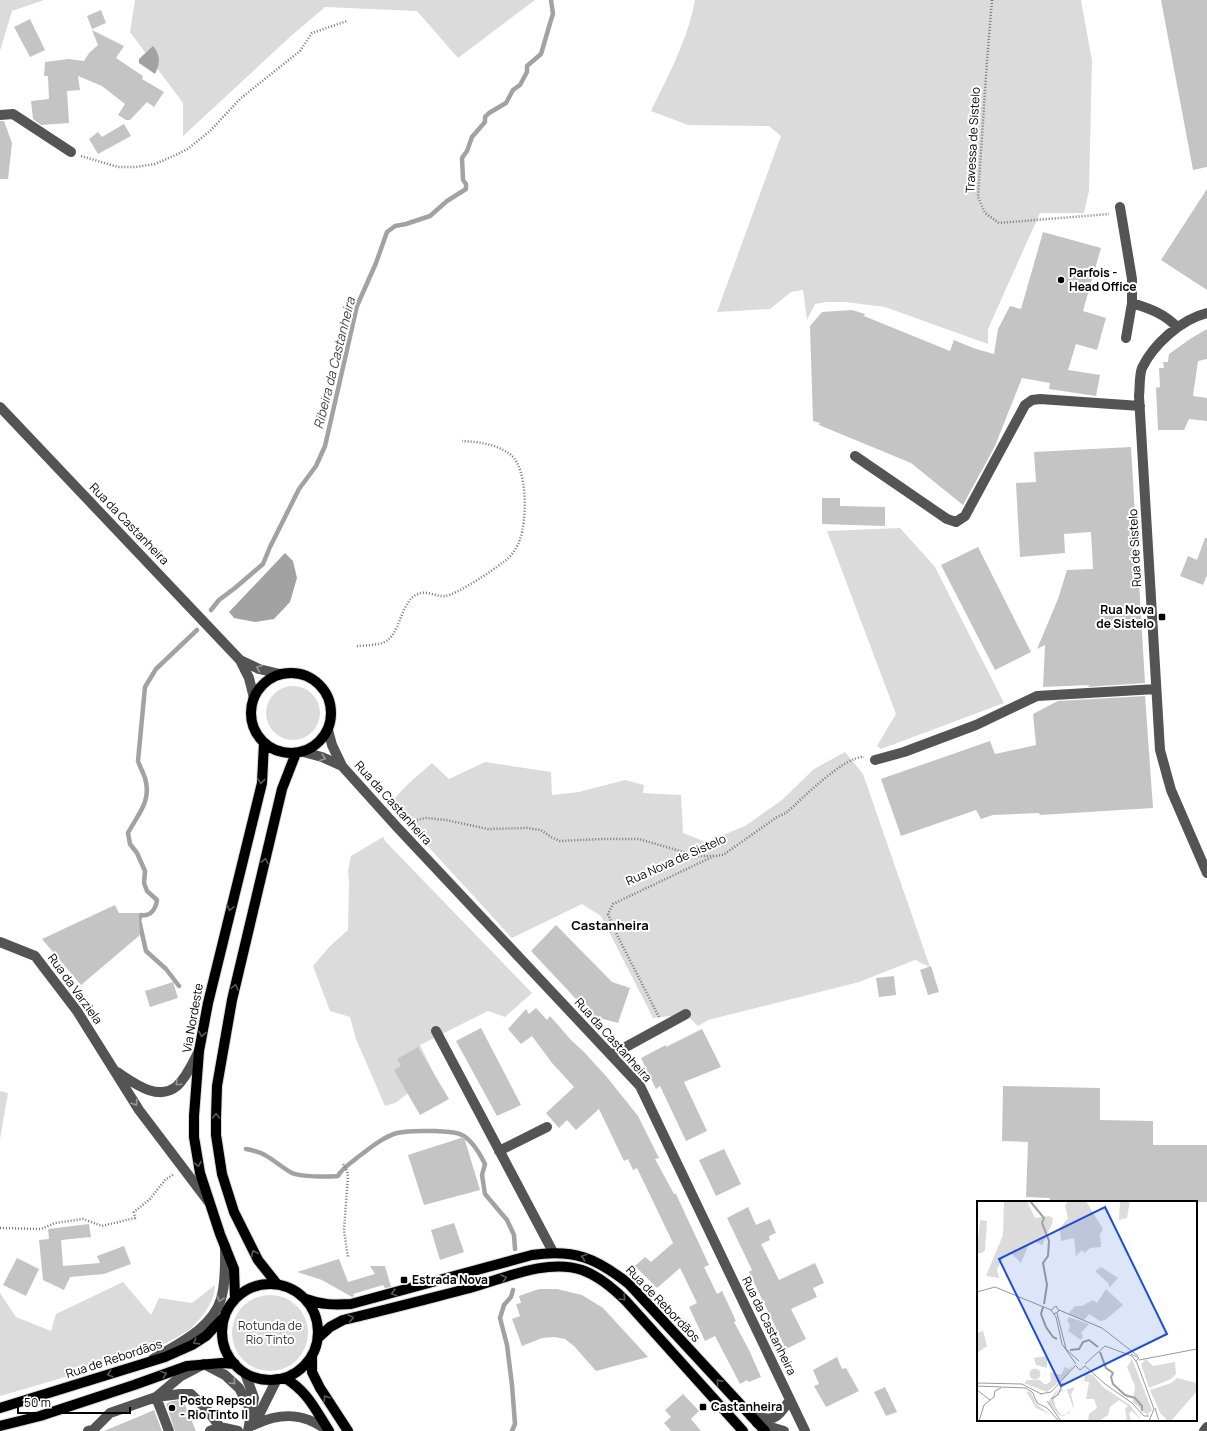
<svg xmlns="http://www.w3.org/2000/svg" width="1207" height="1431" font-family="Manrope,sans-serif">
	<rect width="100%" height="100%" fill="#fff"/>
	<path fill="#dbdbdb" d="M 0,0 L 44,0 L 12,11 L 0,51 Z
		M 135,0 L 535,0 L 458,58 L 417,11 L 325,7 L 291,36 L 183,136 L 183,103 L 130,32 Z
		M 695,0 L 1081,0 L 1092,61 L 1089,191 L 1084,213 L 1040,213 L 988,329 L 988,344 L 885,307 L 845,302 L 827,302 L 815,304 L 807,320 L 803,290 L 791,292 L 770,309 L 717,312 L 781,136 L 769,126 L 688,125 L 651,111 C 668,76 688,39 695,0 Z
		M 900,528 L 935,567 L 1004,703 L 881,749 L 877,746 L 896,714 L 827,531 Z
		M266 713a27 27 0 1 1 54 0a27 27 0 1 1-54 0Z
		M 845,752 L 863,774 L 930,967 L 915,960 L 859,982 L 708,1020 L 698,1026 L 686,1014 L 653,1018 L 601,916 L 582,904 L 512,938 L 389,804 L 408,784 L 432,763 L 449,779 L 485,762 L 551,772 L 552,795 L 579,792 L 625,780 L 644,785 L 643,793 L 681,795 L 683,833 L 706,842 L 745,826 L 782,800 L 814,769 Z
		M 383,837 L 386,842 L 532,993 L 505,1017 L 488,1011 L 420,1045 L 434,1074 L 395,1103 L 385,1106 L 356,1039 L 350,1017 L 330,1011 L 313,966 L 329,947 L 348,930 L 349,884 L 348,871 L 351,856 Z
		M 0,1091 L 8,1093 L 0,1139 Z
		M 123,1282 L 151,1315 L 159,1298 L 192,1303 L 215,1285 C 215,1302 202,1318 190,1329 C 176,1340 151,1349 135,1355 C 90,1370 45,1383 0,1396 L 0,1293 L 16,1317 L 51,1331 L 56,1314 Z
		M232 1333a38 38 0 1 1 76 0a38 38 0 1 1-76 0Z"/>
	<path fill="#a2a2a2" d="M 153,46 C 161,55 160,64 155,74 L 139,63 L 139,59 Z
		M 285,553 L 293,561 L 297,578 L 290,602 L 274,619 L 255,622 L 234,618 L 229,612 Z"/>
	<g fill="none" stroke-linecap="round" stroke-linejoin="round">
		<path stroke="#a2a2a2" stroke-width="4.5" d="M 211,610 L 219,600 L 235,588 L 263,564 L 270,547 L 299,489 L 316,466 L 325,446 L 357,306 L 376,263 L 387,232 L 395,226 L 406,224 L 430,216 L 447,201 L 466,189 L 466,184 L 463,180 L 462,158 L 467,151 L 472,137 L 485,122 L 485,117 L 489,113 L 506,103 L 513,90 L 520,85 L 527,72 L 527,66 L 541,54 L 551,20 L 553,14 L 551,0
			M 179,986 L 166,969 L 146,951 L 139,920 L 141,915 C 151,917 156,908 157,900 L 147,891 L 144,883 L 145,871 L 137,853 L 130,844 L 128,833 C 138,814 152,801 145,778 C 143,772 140,767 138,761 L 145,687 L 156,669 L 197,630
			M 246,1149 C 251,1150 256,1151 261,1153 C 272,1158 281,1167 292,1173 C 300,1177 329,1177 338,1176 C 342,1168 351,1163 358,1157 C 370,1148 383,1137 397,1133 C 409,1130 423,1131 435,1131 C 444,1132 454,1131 462,1135 C 472,1140 480,1154 485,1164 L 482,1175 L 485,1194 L 507,1220 L 514,1235 L 515,1249
			M 512,1431 L 515,1424 L 512,1385 L 507,1345 L 500,1318 L 504,1305 L 511,1297 L 513,1290"/>
	</g>
	<path fill="#c4c4c4" d="M 1161,0 L 1207,0 L 1207,167 L 1193,170 Z
		M 101,10 L 106,23 L 92,29 L 87,16 Z
		M 30,19 L 45,50 L 30,57 L 14,27 Z
		M 92,30 L 124,46 L 116,58 L 143,76 L 142,79 L 164,92 L 154,107 L 147,102 L 130,120 L 126,120 L 118,115 L 125,104 L 102,86 L 78,76 L 80,90 L 67,91 L 69,123 L 41,125 L 33,119 L 31,101 L 49,99 L 48,76 L 44,76 L 45,62 L 69,59 L 84,61 L 89,53 L 98,45 Z
		M 0,121 L 4,121 L 12,143 L 8,179 L 0,179 Z
		M 124,124 L 131,136 L 98,154 L 89,139 L 98,132 L 102,137 Z
		M 1207,189 L 1207,290 L 1161,260 Z
		M 1043,232 L 1101,248 L 1083,311 L 1106,318 L 1097,350 L 1076,344 L 1068,370 L 1100,375 L 1096,396 L 1049,389 L 1050,383 L 1022,378 L 995,446 L 963,505 L 911,463 L 819,425 L 820,423 L 813,421 L 810,326 L 822,312 L 852,310 L 865,314 L 864,316 L 950,351 L 954,340 L 973,348 L 994,354 L 998,329 L 1010,306 L 1021,309 Z
		M 1207,329 L 1207,359 L 1198,361 L 1193,396 L 1207,398 L 1207,421 L 1189,419 L 1184,430 L 1158,430 L 1156,388 L 1160,387 L 1159,368 L 1164,368 L 1163,362 L 1168,362 L 1169,354 L 1190,339 Z
		M 1131,447 L 1145,683 L 1087,687 L 1090,685 L 1043,687 L 1045,645 L 1037,649 L 1058,599 L 1067,570 L 1093,569 L 1091,532 L 1064,534 L 1065,553 L 1020,557 L 1016,483 L 1036,482 L 1034,452 Z
		M 822,498 L 840,498 L 840,506 L 885,507 L 885,526 L 822,524 Z
		M 1205,538 L 1207,538 L 1207,575 L 1203,585 L 1180,576 L 1188,556 L 1197,560 Z
		M 978,547 L 1031,652 L 995,670 L 941,565 Z
		M 1145,696 L 1153,808 L 1040,815 L 1039,813 L 993,815 L 981,819 L 976,810 L 901,836 L 881,779 L 990,741 L 995,754 L 1036,745 L 1033,714 L 1058,701 Z
		M 115,905 L 119,913 L 139,913 L 140,935 L 81,985 L 42,939 Z
		M 556,925 L 612,982 L 630,988 L 618,1023 L 592,1016 L 531,951 Z
		M 931,966 L 939,992 L 928,995 L 920,970 Z
		M 894,976 L 896,995 L 879,997 L 876,978 Z
		M 173,982 L 178,998 L 150,1007 L 145,991 Z
		M 536,1008 L 547,1020 L 550,1016 L 571,1040 L 583,1051 L 606,1076 L 638,1116 L 659,1158 L 655,1159 L 674,1194 L 676,1194 L 709,1265 L 704,1267 L 717,1294 L 722,1291 L 736,1321 L 734,1322 L 749,1350 L 761,1377 L 749,1382 L 747,1380 L 740,1384 L 715,1336 L 705,1341 L 689,1307 L 697,1303 L 680,1268 L 657,1288 L 635,1266 L 645,1257 L 651,1262 L 673,1243 L 637,1168 L 633,1170 L 628,1159 L 624,1161 L 599,1109 L 576,1130 L 567,1120 L 559,1128 L 546,1113 L 574,1087 L 552,1063 L 532,1036 L 521,1044 L 508,1029 L 526,1009 L 529,1014 Z
		M 481,1028 L 521,1105 L 497,1116 L 456,1041 Z
		M 702,1029 L 721,1067 L 684,1082 L 707,1131 L 686,1141 L 660,1086 L 656,1089 L 641,1058 L 666,1045 L 666,1047 Z
		M 418,1047 L 449,1099 L 420,1115 L 394,1070 L 401,1066 L 397,1059 Z
		M 1003,1086 L 1100,1088 L 1100,1120 L 1153,1121 L 1153,1145 L 1207,1145 L 1207,1202 L 1050,1202 L 1050,1198 L 1026,1197 L 1028,1142 L 1002,1141 Z
		M 464,1137 L 480,1190 L 424,1205 L 408,1155 Z
		M 724,1149 L 741,1184 L 716,1196 L 699,1160 Z
		M 748,1207 L 756,1225 L 770,1219 L 776,1233 L 769,1236 L 770,1240 L 761,1244 L 779,1280 L 815,1263 L 824,1283 L 813,1288 L 817,1297 L 791,1309 L 806,1339 L 786,1349 L 749,1272 L 752,1270 L 727,1218 Z
		M 454,1223 L 464,1252 L 440,1260 L 431,1230 Z
		M 89,1224 L 91,1237 L 61,1240 L 63,1266 L 100,1263 L 97,1256 L 124,1246 L 131,1264 L 104,1274 L 70,1277 L 64,1290 L 43,1280 L 39,1240 L 49,1239 L 48,1229 Z
		M 17,1258 L 39,1269 L 26,1296 L 3,1285 Z
		M 339,1259 L 348,1282 L 375,1274 L 370,1266 L 385,1266 L 391,1287 L 385,1288 L 383,1285 L 353,1294 L 354,1296 L 352,1297 L 322,1280 L 297,1272 Z
		M 539,1289 L 557,1289 L 582,1295 L 603,1308 L 648,1357 L 596,1371 L 574,1346 L 565,1339 L 554,1337 L 542,1338 L 522,1346 L 512,1319 L 520,1316 L 516,1304 L 521,1303 L 519,1296 Z
		M 837,1357 L 842,1369 L 846,1368 L 859,1391 L 826,1407 L 814,1386 L 819,1384 L 813,1370 Z
		M 885,1387 L 897,1412 L 886,1416 L 874,1392 Z
		M 683,1394 L 699,1411 L 691,1419 L 701,1431 L 671,1431 L 664,1423 L 671,1417 L 665,1410 Z
		M 183,1400 L 196,1431 L 175,1431 L 166,1404 L 172,1401 Z
		M 154,1410 L 162,1431 L 104,1431 L 133,1419 Z"/>
	<g fill="none" stroke-linecap="round" stroke-linejoin="round">
		<defs>
			<path id="major" d="M251 713a40 40 0 1 1 80 0a40 40 0 1 1-80 0Z
				M 277,1284 L 258,1260 L 234,1212 L 222,1174 L 216,1135 L 216,1118 L 217,1086 L 232,1000 L 282,789 L 296,753
				M222 1332a48 48 0 1 1 96 0a48 48 0 1 1-96 0Z
				M 235,1298 L 234,1269 L 220,1234 L 200,1173 L 194,1137 L 194,1116 L 199,1051 L 208,1003 L 262,783 L 264,743
				M 306,1299 C 321,1305 335,1305 351,1304 L 532,1255 C 575,1249 596,1258 629,1284 L 765,1431
				M 318,1338 L 330,1327 L 343,1320 C 386,1310 427,1299 470,1288 C 503,1279 547,1258 582,1270 C 599,1276 613,1288 626,1301 L 743,1431
				M 312,1356 L 312,1372 L 320,1388 L 348,1431
				M 285,1378 C 308,1392 315,1409 329,1431
				M 0,1408 L 165,1357 L 192,1345 L 206,1336 L 225,1316
				M 0,1426 L 40,1416 L 134,1385 L 187,1366 L 222,1363 L 235,1364"/>
		</defs>
		<use href="#major" stroke="#dbdbdb" stroke-width="12"/>
		<path stroke="#767676" stroke-width="2.5" stroke-dasharray="1 2" stroke-linecap="butt" d="M 992,0 L 987,61 L 978,197 L 985,213 L 999,223 L 1109,214
			M 81,156 L 118,167 L 136,167 L 155,164 L 178,154 L 189,148 L 210,131 L 241,98 L 300,51 L 312,33 L 347,21
			M 357,646 C 366,645 382,646 389,639 C 401,628 402,600 418,594 C 427,590 436,597 445,596 C 456,595 492,571 502,563 C 510,558 517,549 520,539 C 527,521 528,469 511,455 C 497,444 480,442 462,441
			M 408,822 L 426,818 L 446,820 L 488,829 L 527,828 L 541,830 L 551,837 L 560,841 L 602,839 L 639,839 L 697,856 L 713,856
			M 659,1017 L 615,931 L 608,914 L 613,904 L 714,856 L 723,855 L 777,817 L 786,813 C 802,799 844,756 864,757
			M 343,1164 L 347,1171 L 348,1176 L 344,1230 L 348,1258
			M 0,1228 L 41,1229 L 55,1223 L 83,1219 L 102,1226 L 135,1218 L 134,1212 L 150,1199 L 165,1180 L 174,1174"/>
		<path stroke="#545454" stroke-width="10" d="M 0,115 L 13,114 L 71,152
			M 1120,207 L 1132,279 L 1132,303 C 1150,309 1163,313 1177,327
			M 1207,313 C 1181,319 1153,345 1142,368 C 1139,376 1140,388 1139,396 L 1160,750 L 1171,790 L 1207,873
			M 1126,338 L 1132,303
			M 0,407 L 240,660 L 249,678 L 254,698
			M 855,456 L 947,519 L 956,522 L 965,516 L 1025,405 L 1032,400 L 1040,399 L 1140,406
			M 240,660 L 259,669 L 280,674
			M 328,730 L 332,745 L 342,766 L 396,826 L 640,1086 L 805,1431
			M 303,752 L 322,757 L 342,766
			M 875,760 L 904,752 L 976,725 L 1037,696 L 1156,689
			M 0,942 L 35,956 L 77,1011 L 139,1110 L 208,1201
			M 436,1031 L 553,1252
			M 611,1055 L 686,1014
			M 117,1072 C 134,1083 158,1102 177,1086 C 187,1077 193,1062 199,1051
			M 499,1151 L 547,1127
			M 153,1359 C 177,1344 212,1329 221,1299 C 226,1282 225,1263 225,1246
			M 245,1373 L 254,1398 L 248,1431
			M 156,1397 L 181,1376 L 204,1364 L 225,1375 L 239,1388 L 251,1411
			M 156,1397 L 169,1431
			M 751,1416 C 776,1421 775,1420 790,1400
			M 757,1423 L 784,1431
			M 256,1424 C 282,1412 305,1413 328,1431
			M 254,1425 L 277,1379
			M 88,1431 L 93,1430 L 110,1413 L 156,1397 L 180,1394 L 191,1394 L 208,1411 L 220,1427 L 218,1431
			M 210,1431 L 220,1427 L 238,1431
			M 1204,1431 L 1207,1427"/>
		<use href="#major" stroke="#000" stroke-width="10"/>
	</g>
	<defs><path id="oneway-chevron" d="M-2-3.5L2.5 0L-2 3.5" fill="none" stroke-width="1.6" stroke-linecap="round" stroke-linejoin="round"/></defs>
	<g stroke="#989898">
		<use href="#oneway-chevron" transform="translate(259 668) rotate(-159)"/>
		<use href="#oneway-chevron" transform="translate(323 758) rotate(20)"/>
		<use href="#oneway-chevron" transform="translate(178 1083) rotate(137)"/>
		<use href="#oneway-chevron" transform="translate(135 1103) rotate(57)"/>
		<use href="#oneway-chevron" transform="translate(220 1299) rotate(108)"/>
		<use href="#oneway-chevron" transform="translate(233 1382) rotate(45)"/>
	</g>
	<g stroke="#595959">
		<use href="#oneway-chevron" transform="translate(261 781) rotate(97)"/>
		<use href="#oneway-chevron" transform="translate(265 861) rotate(-77)"/>
		<use href="#oneway-chevron" transform="translate(230 908) rotate(104)"/>
		<use href="#oneway-chevron" transform="translate(235 987) rotate(-76)"/>
		<use href="#oneway-chevron" transform="translate(202 1034) rotate(100)"/>
		<use href="#oneway-chevron" transform="translate(216 1116) rotate(-89)"/>
		<use href="#oneway-chevron" transform="translate(198 1164) rotate(78)"/>
		<use href="#oneway-chevron" transform="translate(254 1253) rotate(-117)"/>
		<use href="#oneway-chevron" transform="translate(584 1257) rotate(-163)"/>
		<use href="#oneway-chevron" transform="translate(504 1278) rotate(-16)"/>
		<use href="#oneway-chevron" transform="translate(394 1293) rotate(164)"/>
		<use href="#oneway-chevron" transform="translate(623 1298) rotate(45)"/>
		<use href="#oneway-chevron" transform="translate(351 1318) rotate(-13)"/>
		<use href="#oneway-chevron" transform="translate(196 1342) rotate(148)"/>
		<use href="#oneway-chevron" transform="translate(110 1374) rotate(162)"/>
		<use href="#oneway-chevron" transform="translate(164 1374) rotate(-20)"/>
		<use href="#oneway-chevron" transform="translate(719 1382) rotate(-132)"/>
		<use href="#oneway-chevron" transform="translate(326 1398) rotate(-123)"/>
	</g>
	<g fill="#000" stroke="#fff" stroke-width="1.5">
		<circle cx="1061" cy="280" r="4"/>
		<rect x="1158" y="613" width="8" height="8" rx="2"/>
		<rect x="400" y="1276" width="8" height="8" rx="2"/>
		<rect x="699" y="1403" width="8" height="8" rx="2"/>
		<circle cx="172" cy="1408" r="4"/>
	</g>
	<g text-anchor="middle" stroke-width="4" stroke-linejoin="round" paint-order="stroke">
		<g font-size="12" fill="#000" stroke="#fff">
			<text transform="translate(973 140) rotate(-87)" y="4">Travessa de Sistelo</text>
			<text transform="translate(129 524) rotate(46)" y="4">Rua da Castanheira</text>
			<text transform="translate(1135 548) rotate(-93)" y="4">Rua de Sistelo</text>
			<text transform="translate(393 803) rotate(48)" y="4">Rua da Castanheira</text>
			<text transform="translate(676 860) rotate(-24)" y="4">Rua Nova de Sistelo</text>
			<text transform="translate(75 989) rotate(54)" y="4">Rua da Varziela</text>
			<text transform="translate(193 1018) rotate(-80)" y="4">Via Nordeste</text>
			<text transform="translate(613 1040) rotate(48)" y="4">Rua da Castanheira</text>
			<text transform="translate(663 1304) rotate(46)" y="4">Rua de Rebordãos</text>
			<text transform="translate(769 1326) rotate(64)" y="4">Rua da Castanheira</text>
			<text transform="translate(114 1359) rotate(-18)" y="4">Rua de Rebordãos</text>
		</g>
		<g font-size="12" font-weight="bold" fill="#000" stroke="#fff" text-anchor="start">
			<text x="1069" y="277">Parfois -<tspan x="1069" dy="14">Head Office</tspan></text>
			<text x="1154" y="614" text-anchor="end">Rua Nova<tspan x="1154" dy="14">de Sistelo</tspan></text>
			<text x="412" y="1284">Estrada Nova</text>
			<text x="180" y="1405">Posto Repsol<tspan x="180" dy="14">- Rio Tinto II</tspan></text>
			<text x="711" y="1411">Castanheira</text>
		</g>
		<g font-size="12" fill="#323232" stroke="#fff">
			<text x="270" y="1330">Rotunda de<tspan x="270" dy="14">Rio Tinto</tspan></text>
		</g>
		<g font-size="13" font-style="italic" fill="#434343" stroke="#fff">
			<text transform="translate(334 363) rotate(-76)" y="5">Ribeira da Castanheira</text>
		</g>
		<g font-size="13" font-weight="bold" fill="#000" stroke="#fff">
			<text x="610" y="930">Castanheira</text>
		</g>
	</g>
	<g transform="translate(977 1201)">
		<rect width="220" height="220" fill="#fff"/>
		<path d="M 27,0 L 50,0 L 58,17 L 72,15 L 76,17 L 75,23 L 65,44 L 59,41 L 51,45 L 44,62 L 34,52 L 28,54 L 20,68 L 22,77 L 9,75 L 26,34 ZM 91,0 L 109,0 L 126,28 L 123,33 L 124,46 L 113,47 L 107,52 L 105,49 L 99,55 L 97,37 L 84,40 L 83,27 L 91,17 L 88,5 ZM 143,0 L 153,0 L 150,17 L 142,19 ZM 3,19 L 10,20 L 8,49 L 5,52 L 0,52 ZM 124,66 L 141,77 L 132,87 L 132,83 L 118,70 ZM 129,88 L 146,104 L 128,119 L 123,120 L 112,113 L 107,119 L 91,113 L 98,105 L 105,105 L 116,99 L 120,102 ZM 92,116 L 112,123 L 104,132 L 106,135 L 104,139 L 91,130 L 93,125 L 90,119 ZM 6,130 L 10,145 L 0,152 L 0,132 ZM 70,155 L 70,167 L 59,164 L 57,157 ZM 155,158 L 175,209 L 170,214 L 156,201 L 158,185 L 150,166 ZM 169,158 L 176,165 L 198,161 L 199,173 L 194,178 L 172,187 L 164,163 ZM 97,163 L 90,174 L 70,191 L 47,182 L 50,179 L 63,179 L 67,183 L 70,183 L 74,180 L 73,171 L 84,174 L 88,166 L 92,168 ZM52.5 173a5.5 5.5 0 1 1 11 0a5.5 5.5 0 1 1-11 0ZM 108,172 L 116,174 L 126,186 L 153,204 L 165,220 L 155,210 L 152,212 L 154,220 L 150,220 L 148,208 L 151,205 L 142,199 L 133,206 L 131,214 L 122,220 L 111,220 L 112,213 L 120,207 L 117,198 L 109,198 L 112,181 L 107,180 ZM 200,177 L 220,182 L 220,190 L 194,220 L 191,220 L 183,212 L 173,189 L 194,182 ZM 84,184 L 76,198 L 86,184 L 85,190 L 98,186 L 94,193 L 97,206 L 87,215 L 82,214 L 71,201 ZM 90,189 L 96,206 L 91,213 L 84,214 L 78,205 L 77,198 L 83,191 ZM 49,190 L 53,191 L 56,195 L 59,203 L 74,214 L 59,207 Z" fill="#dbdbdb" fill-rule="evenodd"/>
		<path fill="none" stroke="#a2a2a2" stroke-width="2" d="M 53,0 L 67,17 L 65,22 L 72,40 L 71,55 L 66,62 L 70,84 L 67,103M 66,106 L 64,113 L 69,126 L 76,136 L 80,138M 93,149 L 102,148 L 106,141 L 112,139 L 121,146M 123,151 L 129,167 L 136,172 L 134,176 L 136,183 L 148,194 L 158,197 L 165,205 L 165,210"/>
		<path fill="none" stroke="#999" stroke-width="1" d="M 0,91 L 18,86 L 74,109M 82,109 L 125,127 L 161,155M 80,112 L 89,148 L 102,160M 77,113 L 82,110 L 79,105 L 74,109 L 79,116 L 85,143 L 99,163M 154,153 L 162,157 L 159,160M 162,159 L 220,148M 108,163 L 128,145 L 155,155 L 160,162 L 177,208 L 172,220M 98,164 L 103,169 L 108,165M 108,165 L 128,183 L 155,202 L 167,215 L 172,215M 0,182 L 45,183 L 64,193M 0,185 L 49,187 L 56,192 L 60,202 L 70,207 L 82,220M 0,189 L 13,199M 63,193 L 74,191 L 98,165M 74,198 L 81,194 L 86,182M 70,200 L 84,220M 178,207 L 182,220M 2,220 L 7,204 L 17,196 L 18,190 L 24,187"/>
		<path fill="#1d4ed8" fill-opacity="0.15" stroke="#1d4ed8" stroke-width="2" d="M 128,6 L 190,133 L 84,185 L 22,58 Z"/>
		<rect width="220" height="220" fill="none" stroke="#000" stroke-width="2"/>
	</g>
	<path d="M18 1407v6h112v-6" fill="none" stroke="#000000" stroke-width="2"/>
	<text x="24" y="1407" font-size="12" fill="#000000" stroke="#ffffff" stroke-width="3" paint-order="stroke">50 m</text>
</svg>
